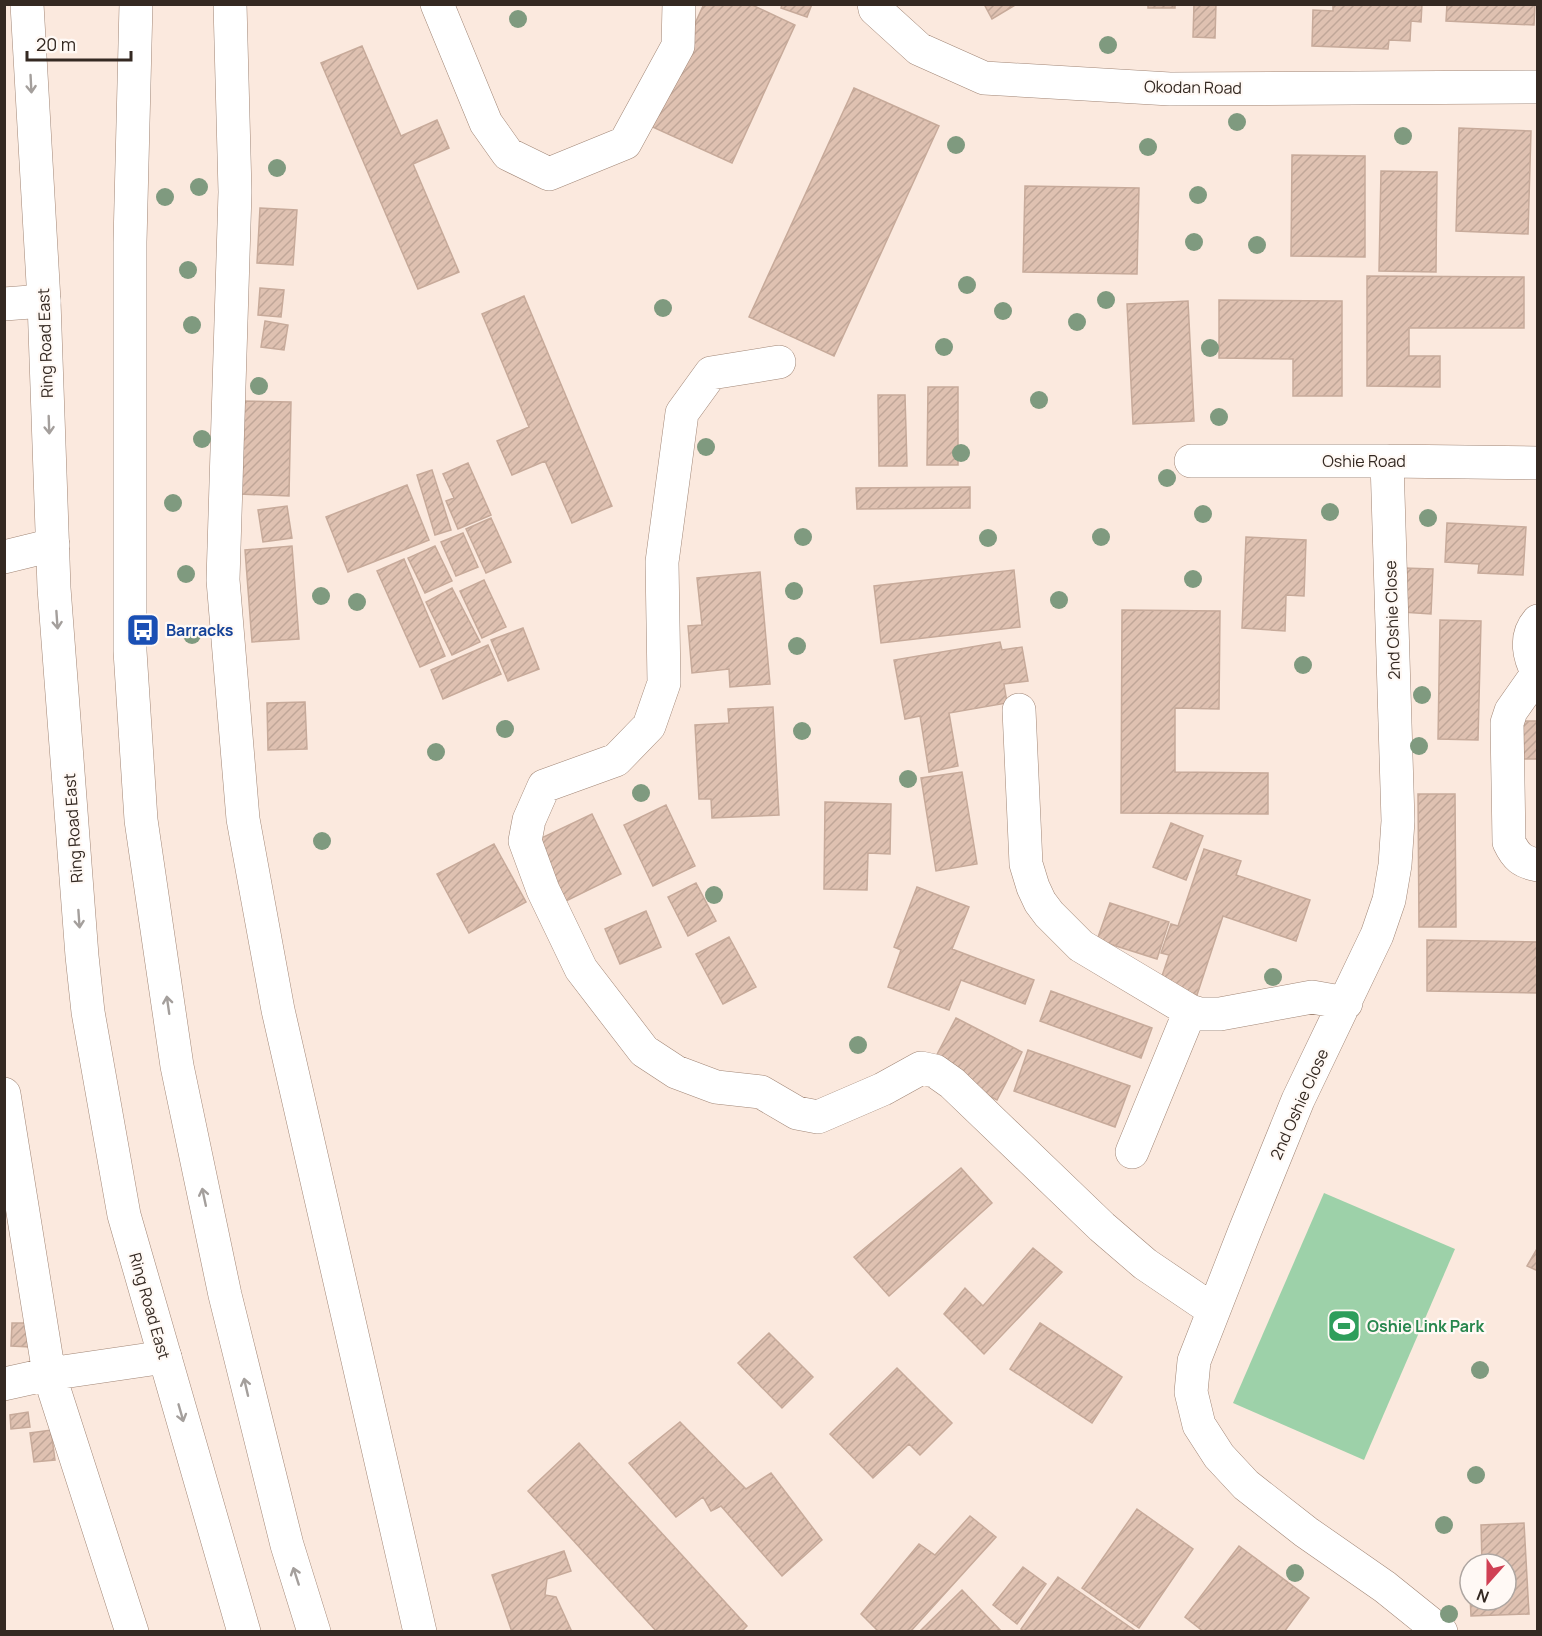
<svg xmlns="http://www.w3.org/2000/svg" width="1542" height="1636" font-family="Manrope,sans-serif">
	<defs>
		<pattern id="building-hatch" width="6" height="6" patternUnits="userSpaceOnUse" patternTransform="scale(1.5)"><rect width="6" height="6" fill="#dfc1b1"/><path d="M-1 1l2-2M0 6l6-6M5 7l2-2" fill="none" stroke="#c0a698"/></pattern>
	</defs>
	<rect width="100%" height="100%" fill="#fbe9de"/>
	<path fill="#9dd1a9" d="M 1324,1193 L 1455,1249 L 1364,1460 L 1233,1403 Z"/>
	<path fill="url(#building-hatch)" stroke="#c7aa9a" stroke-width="1.5" d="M 704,4 L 750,4 L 795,25 L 732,163 L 648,125 Z
		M 782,4 L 812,4 L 807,17 L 781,8 Z
		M 984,4 L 1017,4 L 992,19 Z
		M 1148,4 L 1175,4 L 1175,8 L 1148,8 Z
		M 1194,4 L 1216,4 L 1215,38 L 1193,37 Z
		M 1333,4 L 1422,4 L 1421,22 L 1411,21 L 1410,41 L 1389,40 L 1388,49 L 1312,46 L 1313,10 L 1333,11 Z
		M 1447,4 L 1535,4 L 1534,25 L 1446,21 Z
		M 362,46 L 401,136 L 437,120 L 449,148 L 413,164 L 459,272 L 418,289 L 321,63 Z
		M 854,88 L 939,126 L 834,356 L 749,317 Z
		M 1459,128 L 1531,131 L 1528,234 L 1456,231 Z
		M 1292,155 L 1365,156 L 1365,257 L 1291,256 Z
		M 1381,171 L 1437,172 L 1436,272 L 1379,271 Z
		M 1025,186 L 1139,188 L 1137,274 L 1023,272 Z
		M 260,208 L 297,210 L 293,265 L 257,263 Z
		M 1367,276 L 1524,277 L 1524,328 L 1409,328 L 1409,356 L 1440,356 L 1440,387 L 1367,386 Z
		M 260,288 L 284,290 L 281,317 L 258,315 Z
		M 524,296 L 612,506 L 572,523 L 545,461 L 512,475 L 497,441 L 529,427 L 482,314 Z
		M 1219,300 L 1342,301 L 1342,396 L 1293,396 L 1293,359 L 1219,358 Z
		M 1188,301 L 1194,421 L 1133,424 L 1127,304 Z
		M 265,321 L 288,325 L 284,350 L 261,347 Z
		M 928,387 L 958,387 L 958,465 L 927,465 Z
		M 878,395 L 905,395 L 907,466 L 879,466 Z
		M 240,401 L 291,402 L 289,496 L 239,494 Z
		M 468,463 L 491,515 L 458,529 L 446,501 L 454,498 L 443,474 Z
		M 432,470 L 451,530 L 435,535 L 417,475 Z
		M 407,485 L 429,540 L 348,572 L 326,517 Z
		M 970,487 L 970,508 L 857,509 L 856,488 Z
		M 287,506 L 292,538 L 263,542 L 258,510 Z
		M 491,518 L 511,562 L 486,573 L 466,529 Z
		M 1447,523 L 1526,527 L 1523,575 L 1478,573 L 1479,564 L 1445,562 Z
		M 463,533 L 478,567 L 456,576 L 441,542 Z
		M 1246,537 L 1306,540 L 1304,596 L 1286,595 L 1285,631 L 1242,628 Z
		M 292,546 L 299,639 L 252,642 L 245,550 Z
		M 435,546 L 452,581 L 425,593 L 408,558 Z
		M 404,559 L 445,656 L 420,667 L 377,571 Z
		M 1404,568 L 1433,569 L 1431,614 L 1402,612 Z
		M 1014,570 L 1020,627 L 881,643 L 874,586 Z
		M 760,572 L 770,684 L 730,687 L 729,669 L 692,673 L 688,626 L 702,625 L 697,578 Z
		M 484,580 L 506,627 L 482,638 L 460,591 Z
		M 452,588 L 480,642 L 452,655 L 426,602 Z
		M 1122,610 L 1220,611 L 1219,709 L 1175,708 L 1175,772 L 1268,773 L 1268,814 L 1121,813 Z
		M 1440,620 L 1481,621 L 1478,740 L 1438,739 Z
		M 523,628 L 539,669 L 508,681 L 491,640 Z
		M 1000,642 L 1002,650 L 1022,647 L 1028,681 L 1004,684 L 1007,703 L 949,713 L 958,766 L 929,772 L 920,716 L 905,719 L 894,660 Z
		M 488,645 L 501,674 L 443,699 L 431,670 Z
		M 305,702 L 307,749 L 268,750 L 267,703 Z
		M 773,707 L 779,815 L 712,818 L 711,799 L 699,799 L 695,725 L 729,723 L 728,709 Z
		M 1511,721 L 1538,721 L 1538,759 L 1510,759 Z
		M 962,772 L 977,864 L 936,871 L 921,778 Z
		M 1418,794 L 1455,794 L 1456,927 L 1419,927 Z
		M 825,802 L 891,804 L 890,854 L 868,853 L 867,890 L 824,889 Z
		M 666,805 L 695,866 L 653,886 L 624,825 Z
		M 592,814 L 621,874 L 564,902 L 535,841 Z
		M 1171,823 L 1203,836 L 1186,880 L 1153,867 Z
		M 494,844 L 526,902 L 469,933 L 437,874 Z
		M 1204,849 L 1241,861 L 1236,875 L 1310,900 L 1296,941 L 1223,916 L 1197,995 L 1160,982 L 1169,955 L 1161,953 L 1171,924 L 1178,926 Z
		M 696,883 L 716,921 L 688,936 L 668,897 Z
		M 917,887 L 969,907 L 952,949 L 1034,980 L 1025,1004 L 961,980 L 949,1010 L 888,987 L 901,950 L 894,947 Z
		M 1110,903 L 1169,922 L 1157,959 L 1097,940 Z
		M 646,911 L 661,947 L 620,964 L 605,929 Z
		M 729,937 L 756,987 L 723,1004 L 696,954 Z
		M 1427,940 L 1538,942 L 1538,993 L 1427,991 Z
		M 1051,991 L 1152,1028 L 1141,1058 L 1040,1021 Z
		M 956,1018 L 1022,1052 L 997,1100 L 931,1066 Z
		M 1028,1050 L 1130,1086 L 1115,1127 L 1014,1091 Z
		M 961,1168 L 992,1203 L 889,1296 L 854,1257 Z
		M 1538,1247 L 1538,1271 L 1527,1266 Z
		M 1033,1248 L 1062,1272 L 984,1354 L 944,1314 L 965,1288 L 983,1306 Z
		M 12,1323 L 31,1323 L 30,1347 L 11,1346 Z
		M 1040,1323 L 1122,1377 L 1092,1423 L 1010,1369 Z
		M 769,1333 L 813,1377 L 782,1408 L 738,1363 Z
		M 897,1368 L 952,1423 L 920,1455 L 909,1444 L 873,1478 L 830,1434 Z
		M 28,1412 L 30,1427 L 11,1429 L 10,1415 Z
		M 680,1422 L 746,1489 L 771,1473 L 822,1540 L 782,1576 L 721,1506 L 711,1511 L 703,1497 L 676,1517 L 629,1463 Z
		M 51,1430 L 55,1460 L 34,1462 L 30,1433 Z
		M 579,1443 L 747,1626 L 741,1632 L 657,1632 L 528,1491 Z
		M 1137,1509 L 1193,1549 L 1139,1628 L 1082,1588 Z
		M 970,1516 L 996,1537 L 910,1632 L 879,1632 L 861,1614 L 919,1544 L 935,1555 Z
		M 1524,1523 L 1529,1614 L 1471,1616 L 1469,1575 L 1470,1600 L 1506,1600 L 1506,1564 L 1482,1564 L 1481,1525 Z
		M 1239,1546 L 1309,1598 L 1284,1632 L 1204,1632 L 1185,1617 Z
		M 564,1551 L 571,1571 L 547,1579 L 545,1595 L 556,1597 L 572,1632 L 512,1632 L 492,1575 Z
		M 1023,1567 L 1046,1584 L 1017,1624 L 993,1605 Z
		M 1058,1577 L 1137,1632 L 1025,1632 L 1021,1629 Z
		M 962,1590 L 1002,1632 L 919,1632 Z"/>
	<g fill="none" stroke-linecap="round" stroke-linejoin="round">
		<defs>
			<path id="minor" d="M 230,4 L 235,192 L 223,580 L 243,819 L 278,1010 L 420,1632
				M 437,4 L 486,123 L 508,154 L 549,174 L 625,143 L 678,46 L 679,4
				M 874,4 L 875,9 L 919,49 L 984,78 L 1170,89 L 1538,87
				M 4,304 L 44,301
				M 779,362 L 711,373 L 682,413 L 662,562 L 664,683 L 649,726 L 616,760 L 544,786 L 529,820 L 525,841 L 543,890 L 581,969 L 644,1051 L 676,1072 L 716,1087 L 761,1092 L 797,1113 L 818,1117 L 883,1089 L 921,1068 L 935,1071 L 952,1083 L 1102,1227 L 1145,1264 L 1213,1310
				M 1191,461 L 1387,461 L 1538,463
				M 1387,461 L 1398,821 L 1395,865 L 1389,900 L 1377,935 L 1298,1100 L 1244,1233 L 1194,1361 L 1191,1392 L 1199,1425 L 1219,1456 L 1246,1485 L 1306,1532 L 1385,1587 L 1441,1632
				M 4,557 L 53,545
				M 1538,621 C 1524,637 1529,657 1538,674
				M 1537,674 L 1511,711 L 1507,723 L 1509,842 C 1516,857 1522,862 1538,865
				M 1019,710 L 1026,864 L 1033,887 L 1040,902 L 1049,914 L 1081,946 L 1190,1011 L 1200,1014 L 1220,1014 L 1312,997 L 1346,1003
				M 4,1094 L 49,1374 L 132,1632
				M 1132,1152 L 1190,1011
				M 4,1384 L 49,1374 L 165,1357"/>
			<path id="major" d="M 27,4 L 44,301 L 54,588 L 82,956 L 88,1012 L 124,1215 L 244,1632
				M 136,4 L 130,242 L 130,651 L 141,820 L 177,1066 L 225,1295 L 287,1545 L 314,1632"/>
		</defs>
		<use href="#minor" stroke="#a18676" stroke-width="34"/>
		<use href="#major" stroke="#a18676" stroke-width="34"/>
		<use href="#minor" stroke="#fff" stroke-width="33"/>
		<use href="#major" stroke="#fff" stroke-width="33"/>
	</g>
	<g fill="#7f9a7f">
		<circle cx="518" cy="19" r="9"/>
		<circle cx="1108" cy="45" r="9"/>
		<circle cx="1237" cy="122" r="9"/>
		<circle cx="1403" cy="136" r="9"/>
		<circle cx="956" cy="145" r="9"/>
		<circle cx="1148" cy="147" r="9"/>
		<circle cx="277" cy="168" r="9"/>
		<circle cx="199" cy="187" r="9"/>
		<circle cx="1198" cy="195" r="9"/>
		<circle cx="165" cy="197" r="9"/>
		<circle cx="1194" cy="242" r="9"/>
		<circle cx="1257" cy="245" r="9"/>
		<circle cx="188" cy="270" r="9"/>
		<circle cx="967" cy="285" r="9"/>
		<circle cx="1106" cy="300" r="9"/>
		<circle cx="663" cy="308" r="9"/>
		<circle cx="1003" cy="311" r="9"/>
		<circle cx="1077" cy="322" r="9"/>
		<circle cx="192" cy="325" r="9"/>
		<circle cx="944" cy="347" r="9"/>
		<circle cx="1210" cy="348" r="9"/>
		<circle cx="259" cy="386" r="9"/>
		<circle cx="1039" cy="400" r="9"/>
		<circle cx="1219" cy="417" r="9"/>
		<circle cx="202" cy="439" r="9"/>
		<circle cx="706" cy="447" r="9"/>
		<circle cx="961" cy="453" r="9"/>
		<circle cx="1167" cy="478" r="9"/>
		<circle cx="173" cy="503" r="9"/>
		<circle cx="1330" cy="512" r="9"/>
		<circle cx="1203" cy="514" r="9"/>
		<circle cx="1428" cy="518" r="9"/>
		<circle cx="803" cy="537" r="9"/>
		<circle cx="1101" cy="537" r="9"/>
		<circle cx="988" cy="538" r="9"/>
		<circle cx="186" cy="574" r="9"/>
		<circle cx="1193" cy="579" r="9"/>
		<circle cx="794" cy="591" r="9"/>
		<circle cx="321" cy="596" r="9"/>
		<circle cx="1059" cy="600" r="9"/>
		<circle cx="357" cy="602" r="9"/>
		<circle cx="192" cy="635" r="9"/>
		<circle cx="797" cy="646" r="9"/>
		<circle cx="1303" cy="665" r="9"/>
		<circle cx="1422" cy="695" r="9"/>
		<circle cx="505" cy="729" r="9"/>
		<circle cx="802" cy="731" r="9"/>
		<circle cx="1419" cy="746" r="9"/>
		<circle cx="436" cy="752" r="9"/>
		<circle cx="908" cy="779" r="9"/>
		<circle cx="641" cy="793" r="9"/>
		<circle cx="322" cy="841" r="9"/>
		<circle cx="714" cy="895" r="9"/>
		<circle cx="1273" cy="977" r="9"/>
		<circle cx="858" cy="1045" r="9"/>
		<circle cx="1480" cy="1370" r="9"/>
		<circle cx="1476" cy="1475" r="9"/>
		<circle cx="1444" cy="1525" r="9"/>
		<circle cx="1295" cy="1573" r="9"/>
		<circle cx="1449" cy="1614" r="9"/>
	</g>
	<defs><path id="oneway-shaft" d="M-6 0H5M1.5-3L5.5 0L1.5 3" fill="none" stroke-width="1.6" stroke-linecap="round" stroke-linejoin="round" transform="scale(1.5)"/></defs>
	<g stroke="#a49f9c">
		<use href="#oneway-shaft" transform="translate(31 84) rotate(87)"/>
		<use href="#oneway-shaft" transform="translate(49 425) rotate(88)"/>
		<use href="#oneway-shaft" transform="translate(57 620) rotate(86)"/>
		<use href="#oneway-shaft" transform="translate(79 919) rotate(86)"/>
		<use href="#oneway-shaft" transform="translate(168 1005) rotate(-98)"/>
		<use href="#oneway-shaft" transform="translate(204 1197) rotate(-102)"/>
		<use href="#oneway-shaft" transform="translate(246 1387) rotate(-103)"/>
		<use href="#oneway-shaft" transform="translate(181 1413) rotate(74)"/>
		<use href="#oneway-shaft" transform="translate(296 1576) rotate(-108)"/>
	</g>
	<defs>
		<symbol id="bus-square" viewBox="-11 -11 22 22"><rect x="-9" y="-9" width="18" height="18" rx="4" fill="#1a4fb4" stroke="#fff9f5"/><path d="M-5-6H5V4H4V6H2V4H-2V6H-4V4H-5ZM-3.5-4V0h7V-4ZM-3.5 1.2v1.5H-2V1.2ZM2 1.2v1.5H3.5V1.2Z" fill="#fff"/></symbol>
		<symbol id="stadium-square" viewBox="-11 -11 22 22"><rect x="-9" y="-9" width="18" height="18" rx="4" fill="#2e9e5b" stroke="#fff9f5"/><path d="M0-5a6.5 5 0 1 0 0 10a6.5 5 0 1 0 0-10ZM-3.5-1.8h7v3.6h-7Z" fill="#fff"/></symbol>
	</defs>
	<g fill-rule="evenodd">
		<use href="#bus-square" x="124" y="611" width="38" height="38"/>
		<use href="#stadium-square" x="1325" y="1307" width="38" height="38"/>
	</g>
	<g text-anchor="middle" stroke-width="4.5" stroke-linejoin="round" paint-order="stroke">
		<g font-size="16" fill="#342922" stroke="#fff9f5">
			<text transform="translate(1193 87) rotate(1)" y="6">Okodan Road</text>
			<text transform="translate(45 343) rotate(-92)" y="6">Ring Road East</text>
			<text x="1364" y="467">Oshie Road</text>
			<text transform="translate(1392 620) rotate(-92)" y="6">2nd Oshie Close</text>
			<text transform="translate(73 828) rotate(-94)" y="6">Ring Road East</text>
			<text transform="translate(1299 1104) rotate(-66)" y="6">2nd Oshie Close</text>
			<text transform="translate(150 1306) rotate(74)" y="6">Ring Road East</text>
		</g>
		<g font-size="16" font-weight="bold" fill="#164399" stroke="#fff9f5" text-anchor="start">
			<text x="166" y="636">Barracks</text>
		</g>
		<g font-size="16" font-weight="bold" fill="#27864d" stroke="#fff9f5" text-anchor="start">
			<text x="1367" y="1332">Oshie Link Park</text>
		</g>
	</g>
	<rect width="1542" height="1636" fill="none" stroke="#342922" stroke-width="12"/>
	<g transform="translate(1488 1582) rotate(201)"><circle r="28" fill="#fff9f5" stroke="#aea6a1" stroke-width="1.5"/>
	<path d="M0-4.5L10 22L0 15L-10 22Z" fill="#d04054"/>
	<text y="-9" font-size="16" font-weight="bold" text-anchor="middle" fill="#342922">N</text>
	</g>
	<path d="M27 51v9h104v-9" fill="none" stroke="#342922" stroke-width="3"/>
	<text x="36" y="51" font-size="18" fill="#342922" stroke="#fff9f5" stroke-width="4.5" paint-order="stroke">20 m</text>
</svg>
